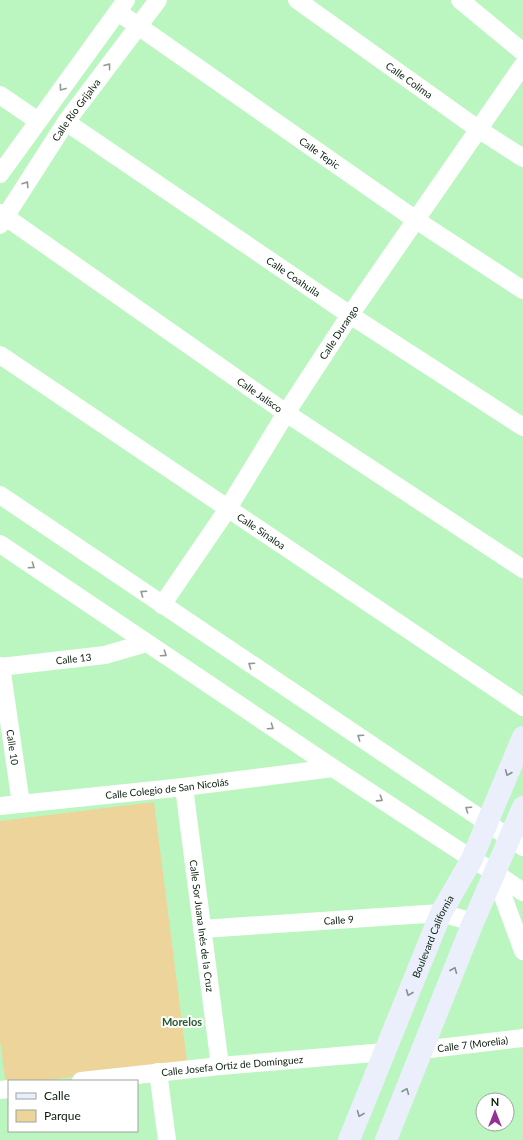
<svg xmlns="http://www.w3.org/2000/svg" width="523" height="1140" font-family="Lato,sans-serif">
	<rect width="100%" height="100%" fill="#bbf6c0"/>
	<path fill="#edd49b" d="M 154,802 L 187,1062 L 41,1081 L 9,1081 L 6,1085 L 0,1041 L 0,821 Z"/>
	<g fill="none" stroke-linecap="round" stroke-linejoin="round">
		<g stroke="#fff" stroke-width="18">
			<path id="s1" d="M 297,0 L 478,129 L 523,158"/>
			<path d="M 460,0 L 523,52"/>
			<path id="s2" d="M 118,12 L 416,220 L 523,290"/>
			<path d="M 0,95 L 38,121"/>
			<path id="s3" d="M 66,122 L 350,315 L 523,427"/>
			<path d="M 0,174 L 126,0"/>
			<path id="s4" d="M 0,213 L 286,413 L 523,569"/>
			<path id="s5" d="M 0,225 L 66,122 L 158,0"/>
			<path id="s6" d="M 0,355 L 523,707"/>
			<path d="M 0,495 L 523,847"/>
			<path d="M 0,544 L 333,768 L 472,859 L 494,872 L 523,892"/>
			<path id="s7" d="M 162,605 L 227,510 L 286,413 L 350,315 L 523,65"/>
			<path id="s8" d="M 1,666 L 21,804"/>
			<path id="s9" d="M 0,667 L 105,655 L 146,643"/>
			<path id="s10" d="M 184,787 L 220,1066"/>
			<path id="s11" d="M 0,806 L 184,787 L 333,768"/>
			<path d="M 494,872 L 523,951"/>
			<path id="s12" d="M 202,929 L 441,913 L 473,922"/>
			<path id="s13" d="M 422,1050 L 523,1038"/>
			<path d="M 158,1072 L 167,1140"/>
			<path id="s14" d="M 81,1081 L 220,1066 L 385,1052"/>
			<path d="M 0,1090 L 9,1089"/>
		</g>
		<g stroke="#eaeffb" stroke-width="22">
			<path id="s15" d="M 349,1140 L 441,913 L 472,859 L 523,737"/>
			<path d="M 386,1140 L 472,925 L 523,807"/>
		</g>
	</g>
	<defs><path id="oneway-chevron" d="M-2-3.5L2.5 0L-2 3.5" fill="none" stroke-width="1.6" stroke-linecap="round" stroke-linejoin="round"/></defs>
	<g stroke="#909a92">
		<use href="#oneway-chevron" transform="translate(108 66) rotate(-53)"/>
		<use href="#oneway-chevron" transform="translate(62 88) rotate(126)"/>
		<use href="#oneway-chevron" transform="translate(26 184) rotate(-57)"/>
		<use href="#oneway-chevron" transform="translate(32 566) rotate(34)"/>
		<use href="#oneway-chevron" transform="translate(143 593) rotate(-146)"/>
		<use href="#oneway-chevron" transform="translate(164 654) rotate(34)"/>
		<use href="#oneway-chevron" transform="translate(251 665) rotate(-146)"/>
		<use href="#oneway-chevron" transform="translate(271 727) rotate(34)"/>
		<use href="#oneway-chevron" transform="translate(360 737) rotate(-146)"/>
		<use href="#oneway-chevron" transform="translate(380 799) rotate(33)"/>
		<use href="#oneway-chevron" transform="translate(468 809) rotate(-146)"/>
	</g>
	<g stroke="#84918f">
		<use href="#oneway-chevron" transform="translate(508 773) rotate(113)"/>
		<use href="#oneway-chevron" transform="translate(454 970) rotate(-68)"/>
		<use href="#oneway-chevron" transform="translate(409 993) rotate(112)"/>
		<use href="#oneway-chevron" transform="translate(406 1091) rotate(-68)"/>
		<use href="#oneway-chevron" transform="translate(360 1114) rotate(112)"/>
	</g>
	<g text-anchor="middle" stroke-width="4" stroke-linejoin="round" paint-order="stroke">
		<g font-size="10" fill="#081f0c" stroke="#fff">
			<text dy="4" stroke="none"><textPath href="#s1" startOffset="138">Calle Colima</textPath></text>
			<text dy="4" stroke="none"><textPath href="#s5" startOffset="138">Calle Río Grijalva</textPath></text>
			<text dy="4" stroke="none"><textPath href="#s2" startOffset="246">Calle Tepic</textPath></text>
			<text dy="4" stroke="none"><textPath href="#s3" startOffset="275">Calle Coahuila</textPath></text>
			<text dy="4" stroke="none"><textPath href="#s7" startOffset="325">Calle Durango</textPath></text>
			<text dy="4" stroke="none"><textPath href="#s4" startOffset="317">Calle Jalisco</textPath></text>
			<text dy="4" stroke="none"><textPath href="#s6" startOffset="315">Calle Sinaloa</textPath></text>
			<text dy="4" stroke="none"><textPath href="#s9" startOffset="74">Calle 13</textPath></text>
			<text dy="4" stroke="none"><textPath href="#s8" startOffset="82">Calle 10</textPath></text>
			<text dy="4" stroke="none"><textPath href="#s11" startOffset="168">Calle Colegio de San Nicolás</textPath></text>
			<text dy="4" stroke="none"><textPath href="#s12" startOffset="137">Calle 9</textPath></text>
			<text dy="4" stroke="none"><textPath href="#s10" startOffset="140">Calle Sor Juana Inés de la Cruz</textPath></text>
			<text dy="4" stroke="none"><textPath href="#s15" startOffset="220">Boulevard California</textPath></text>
			<text dy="4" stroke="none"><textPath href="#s13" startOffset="51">Calle 7 (Morelia)</textPath></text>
			<text dy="4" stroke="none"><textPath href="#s14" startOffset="152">Calle Josefa Ortiz de Domínguez</textPath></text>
		</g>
		<g font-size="11" font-weight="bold" fill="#245c2e" stroke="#fff">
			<text x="182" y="1026">Morelos</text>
		</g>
	</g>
	<rect x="8" y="1080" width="130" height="52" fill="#ffffff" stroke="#9ca59e"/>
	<rect x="16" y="1093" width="20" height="6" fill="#eaeffb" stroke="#9ca59e"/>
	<text x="44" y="1100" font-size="12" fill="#081f0c">Calle</text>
	<rect x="16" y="1110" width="20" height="12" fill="#edd49b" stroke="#9ca59e"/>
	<text x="44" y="1120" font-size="12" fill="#081f0c">Parque</text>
	<g transform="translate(495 1112)"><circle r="19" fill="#ffffff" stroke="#9ca59e"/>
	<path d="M0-3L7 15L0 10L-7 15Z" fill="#943096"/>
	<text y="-6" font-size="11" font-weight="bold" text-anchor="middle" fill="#081f0c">N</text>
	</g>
</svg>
